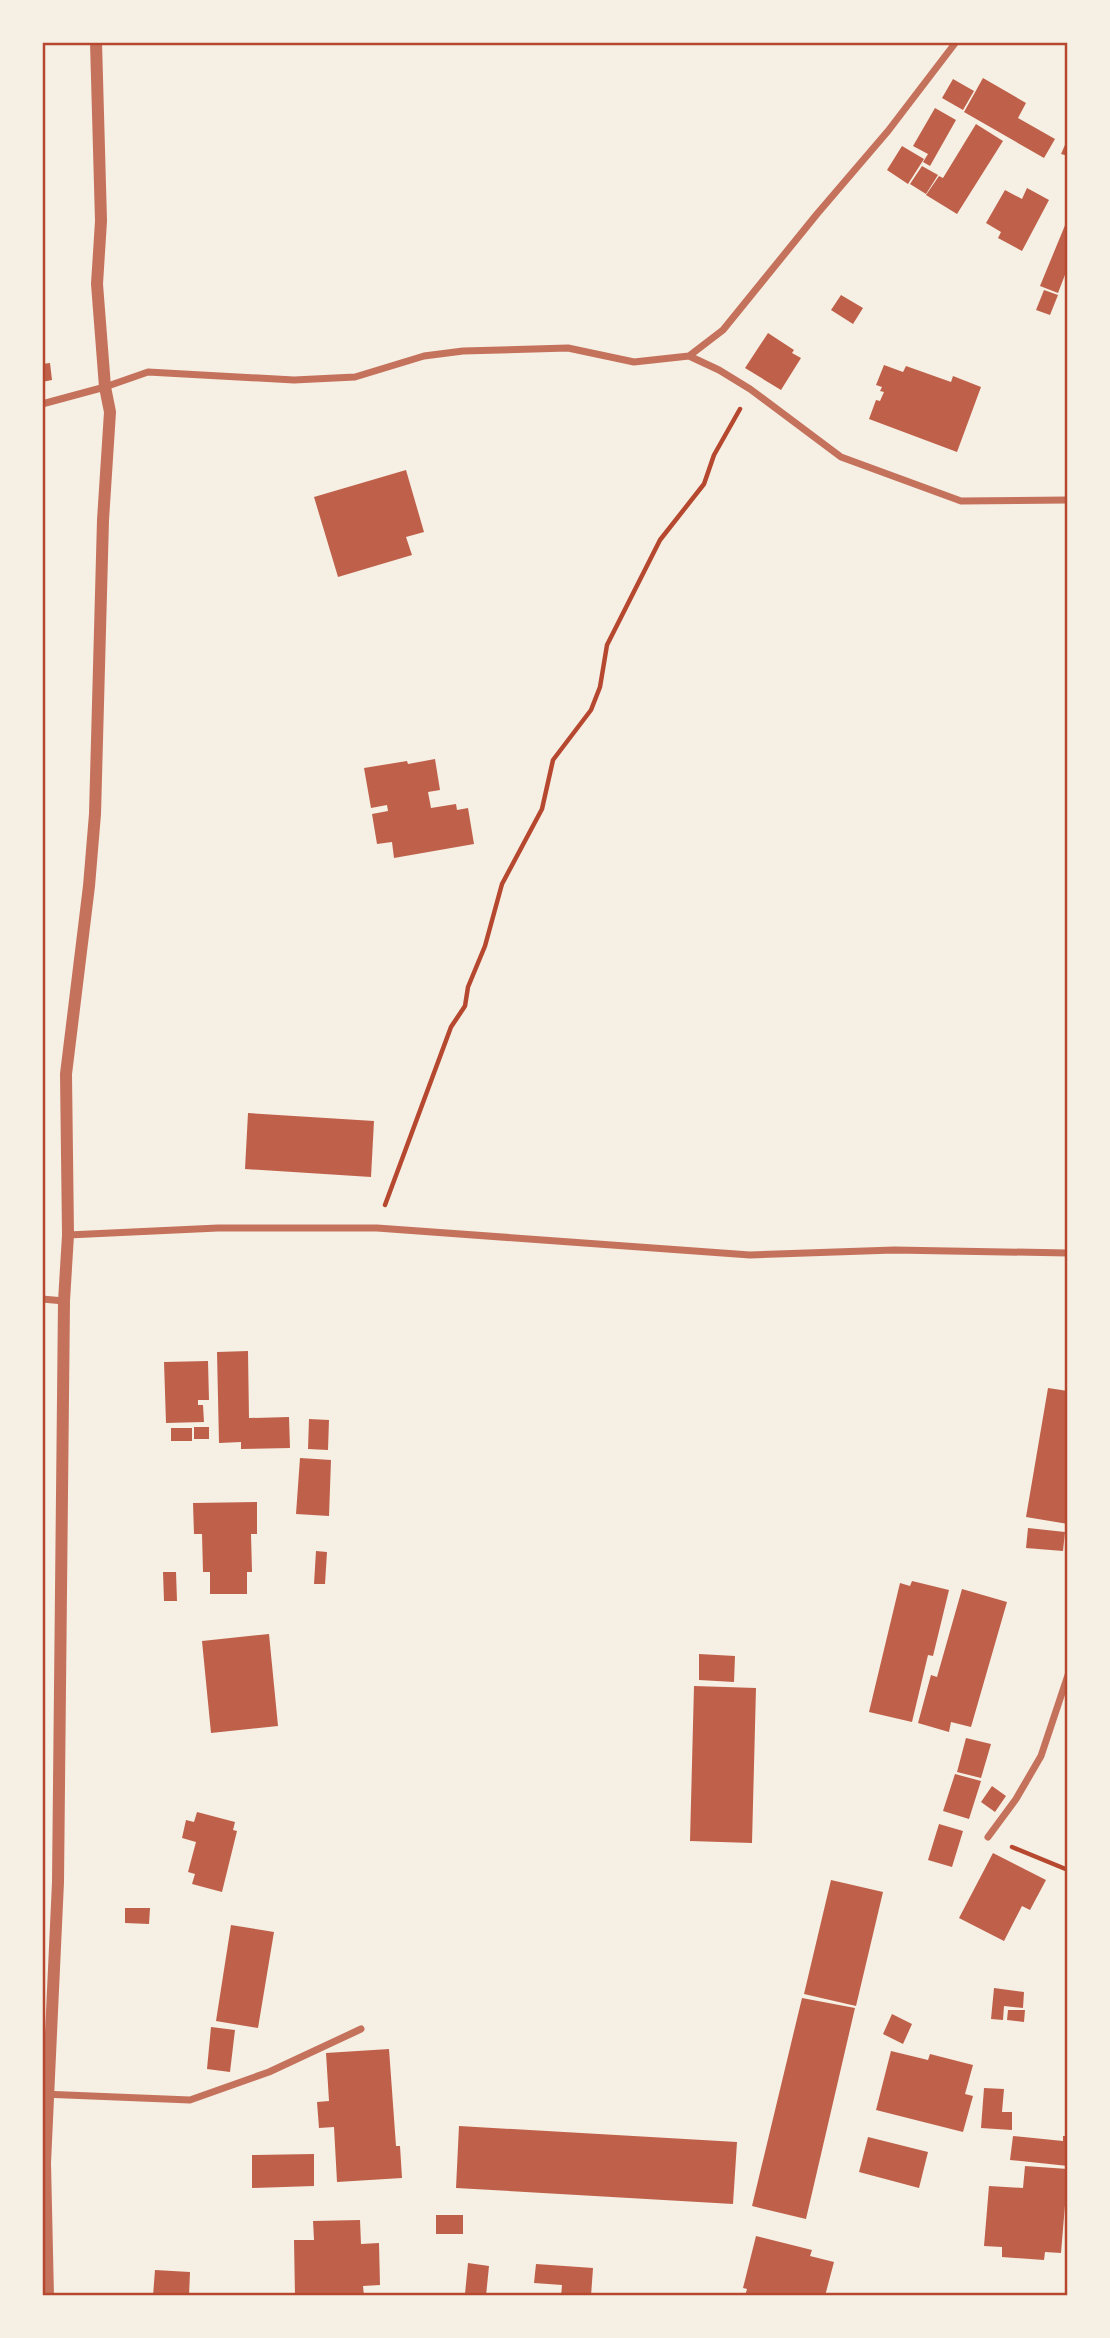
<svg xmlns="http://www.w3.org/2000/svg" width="1110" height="2338" font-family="Arial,sans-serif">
	<rect width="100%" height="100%" fill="#f6efe4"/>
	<path fill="#bf614a" d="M 983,78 L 1026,103 L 1018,118 L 1055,139 L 1044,158 L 964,112 Z
		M 953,79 L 974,91 L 963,110 L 942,98 Z
		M 935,108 L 956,120 L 930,166 L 923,162 L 928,154 L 913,146 Z
		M 976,124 L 1003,141 L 957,214 L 926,195 L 939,176 L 943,178 Z
		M 1068,138 L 1068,156 L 1061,154 Z
		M 902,146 L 924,159 L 908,184 L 887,170 Z
		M 922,166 L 938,175 L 926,194 L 910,184 Z
		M 1027,188 L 1049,200 L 1022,251 L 998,238 L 1001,232 L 986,223 L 1005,190 L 1022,199 Z
		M 1068,218 L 1068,267 L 1058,293 L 1040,286 Z
		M 1044,290 L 1058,295 L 1050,315 L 1036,310 Z
		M 841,295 L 863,308 L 853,324 L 831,310 Z
		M 768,333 L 794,350 L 792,353 L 801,358 L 781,390 L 745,368 Z
		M 50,363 L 52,380 L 42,382 L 42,364 Z
		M 884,365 L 903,372 L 906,366 L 951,382 L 953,376 L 981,387 L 957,452 L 869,419 L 876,400 L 880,401 L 884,392 L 880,391 L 882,387 L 876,385 Z
		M 406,470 L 424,532 L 406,537 L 412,555 L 338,577 L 314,497 Z
		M 435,759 L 440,790 L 428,792 L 431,808 L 456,804 L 457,810 L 468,808 L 474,844 L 394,858 L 392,842 L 377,844 L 372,814 L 388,811 L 387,805 L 371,808 L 364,768 L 407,761 L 408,764 Z
		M 248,1113 L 374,1121 L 371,1177 L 245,1169 Z
		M 248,1351 L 249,1418 L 289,1417 L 290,1448 L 241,1449 L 241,1442 L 219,1443 L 217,1352 Z
		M 208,1361 L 209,1400 L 198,1400 L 198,1405 L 203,1405 L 204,1422 L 166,1423 L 164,1362 Z
		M 1048,1388 L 1068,1391 L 1068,1524 L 1026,1517 Z
		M 309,1419 L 329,1420 L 328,1450 L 308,1449 Z
		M 194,1427 L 209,1427 L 209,1439 L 194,1439 Z
		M 171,1428 L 192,1428 L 192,1441 L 171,1441 Z
		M 300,1458 L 331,1460 L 329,1516 L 296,1514 Z
		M 257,1502 L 257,1534 L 251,1534 L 252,1572 L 247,1572 L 247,1594 L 210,1594 L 210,1572 L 203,1572 L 202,1534 L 194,1534 L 193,1503 Z
		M 1028,1528 L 1065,1532 L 1063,1551 L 1026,1548 Z
		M 316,1551 L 327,1552 L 325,1584 L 314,1584 Z
		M 163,1572 L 176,1572 L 177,1601 L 164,1601 Z
		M 912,1581 L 949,1590 L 933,1656 L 928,1655 L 912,1722 L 869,1712 L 900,1583 L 910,1586 Z
		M 962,1589 L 1007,1602 L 971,1727 L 951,1722 L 949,1732 L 918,1723 L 931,1675 L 937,1677 Z
		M 269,1634 L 278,1726 L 211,1733 L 202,1641 Z
		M 699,1654 L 735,1656 L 734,1682 L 699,1680 Z
		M 694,1686 L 756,1688 L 752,1843 L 690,1841 Z
		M 966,1738 L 991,1744 L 981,1778 L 957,1772 Z
		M 955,1774 L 981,1781 L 969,1819 L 943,1811 Z
		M 992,1786 L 1006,1796 L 995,1812 L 981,1802 Z
		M 197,1812 L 235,1822 L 233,1830 L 237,1831 L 222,1892 L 192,1884 L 195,1874 L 188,1872 L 196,1842 L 182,1838 L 186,1820 L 194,1822 Z
		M 939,1824 L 963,1831 L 952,1867 L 928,1860 Z
		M 993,1853 L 1046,1880 L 1030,1910 L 1022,1906 L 1004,1941 L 959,1918 Z
		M 831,1880 L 883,1892 L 856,2006 L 804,1994 Z
		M 125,1908 L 150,1908 L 149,1924 L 125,1923 Z
		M 231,1925 L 274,1932 L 258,2028 L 216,2021 Z
		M 994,1988 L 1024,1992 L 1023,2008 L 1004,2006 L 1003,2020 L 991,2019 Z
		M 802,1998 L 855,2008 L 806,2219 L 752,2206 Z
		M 1008,2010 L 1025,2010 L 1024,2022 L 1007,2020 Z
		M 892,2014 L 912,2024 L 903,2044 L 883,2034 Z
		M 211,2027 L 235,2030 L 230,2072 L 207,2069 Z
		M 389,2049 L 396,2146 L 400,2146 L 402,2178 L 337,2182 L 334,2127 L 319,2128 L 317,2102 L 329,2101 L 326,2053 Z
		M 891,2051 L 928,2060 L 930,2054 L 973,2065 L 965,2094 L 973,2096 L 963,2132 L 876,2110 Z
		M 984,2088 L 1004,2089 L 1002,2112 L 1012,2112 L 1012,2130 L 981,2128 Z
		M 459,2126 L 737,2142 L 733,2204 L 456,2188 Z
		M 1013,2136 L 1063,2141 L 1063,2136 L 1068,2136 L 1068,2166 L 1010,2160 Z
		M 868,2137 L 928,2152 L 919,2188 L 859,2172 Z
		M 314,2154 L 314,2186 L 252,2188 L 252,2155 Z
		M 1025,2166 L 1068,2169 L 1061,2253 L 1045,2252 L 1044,2260 L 1002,2257 L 1002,2247 L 984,2246 L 989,2186 L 1023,2188 Z
		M 436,2215 L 463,2215 L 463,2234 L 436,2234 Z
		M 360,2220 L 361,2244 L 379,2243 L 380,2285 L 363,2286 L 364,2296 L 295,2296 L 294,2240 L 314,2240 L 313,2221 Z
		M 756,2236 L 812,2250 L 810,2256 L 834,2262 L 825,2296 L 745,2296 L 747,2289 L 743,2288 Z
		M 468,2263 L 489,2266 L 486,2296 L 465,2294 Z
		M 536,2264 L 593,2268 L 591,2296 L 561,2296 L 562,2285 L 534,2283 Z
		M 155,2270 L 190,2272 L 189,2296 L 153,2296 Z"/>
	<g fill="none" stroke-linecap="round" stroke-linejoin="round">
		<path stroke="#b5482f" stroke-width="4.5" d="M 385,1205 L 451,1027 L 465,1006 L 468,987 L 485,946 L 502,884 L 542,809 L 553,760 L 591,710 L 600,687 L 607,645 L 660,540 L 704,484 L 714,455 L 740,409
			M 1012,1847 L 1068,1870"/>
		<path stroke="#c5725c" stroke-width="7" d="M 689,356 L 719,370 L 750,389 L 841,457 L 961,501 L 1068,500
			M 42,404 L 105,387 L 148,372 L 294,380 L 355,377 L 424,356 L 463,351 L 568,348 L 634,362 L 689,356 L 723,330 L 817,214 L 888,131 L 956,42
			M 68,1235 L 218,1228 L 377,1228 L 750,1255 L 894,1250 L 1068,1253
			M 42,1299 L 64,1301
			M 988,1837 L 1016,1799 L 1041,1756 L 1068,1675
			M 42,2094 L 190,2100 L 269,2072 L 361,2029"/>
		<path stroke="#c5725c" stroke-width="12" d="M 48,2296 L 45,2163 L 58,1882 L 64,1301 L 68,1235 L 66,1074 L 89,886 L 95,814 L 103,520 L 110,412 L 105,387 L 97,284 L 101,221 L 96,42"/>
	</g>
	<rect width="1110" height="2338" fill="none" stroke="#f6efe4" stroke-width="88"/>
	<rect x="44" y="44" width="1022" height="2250" fill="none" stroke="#b5482f" stroke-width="2.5"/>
</svg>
